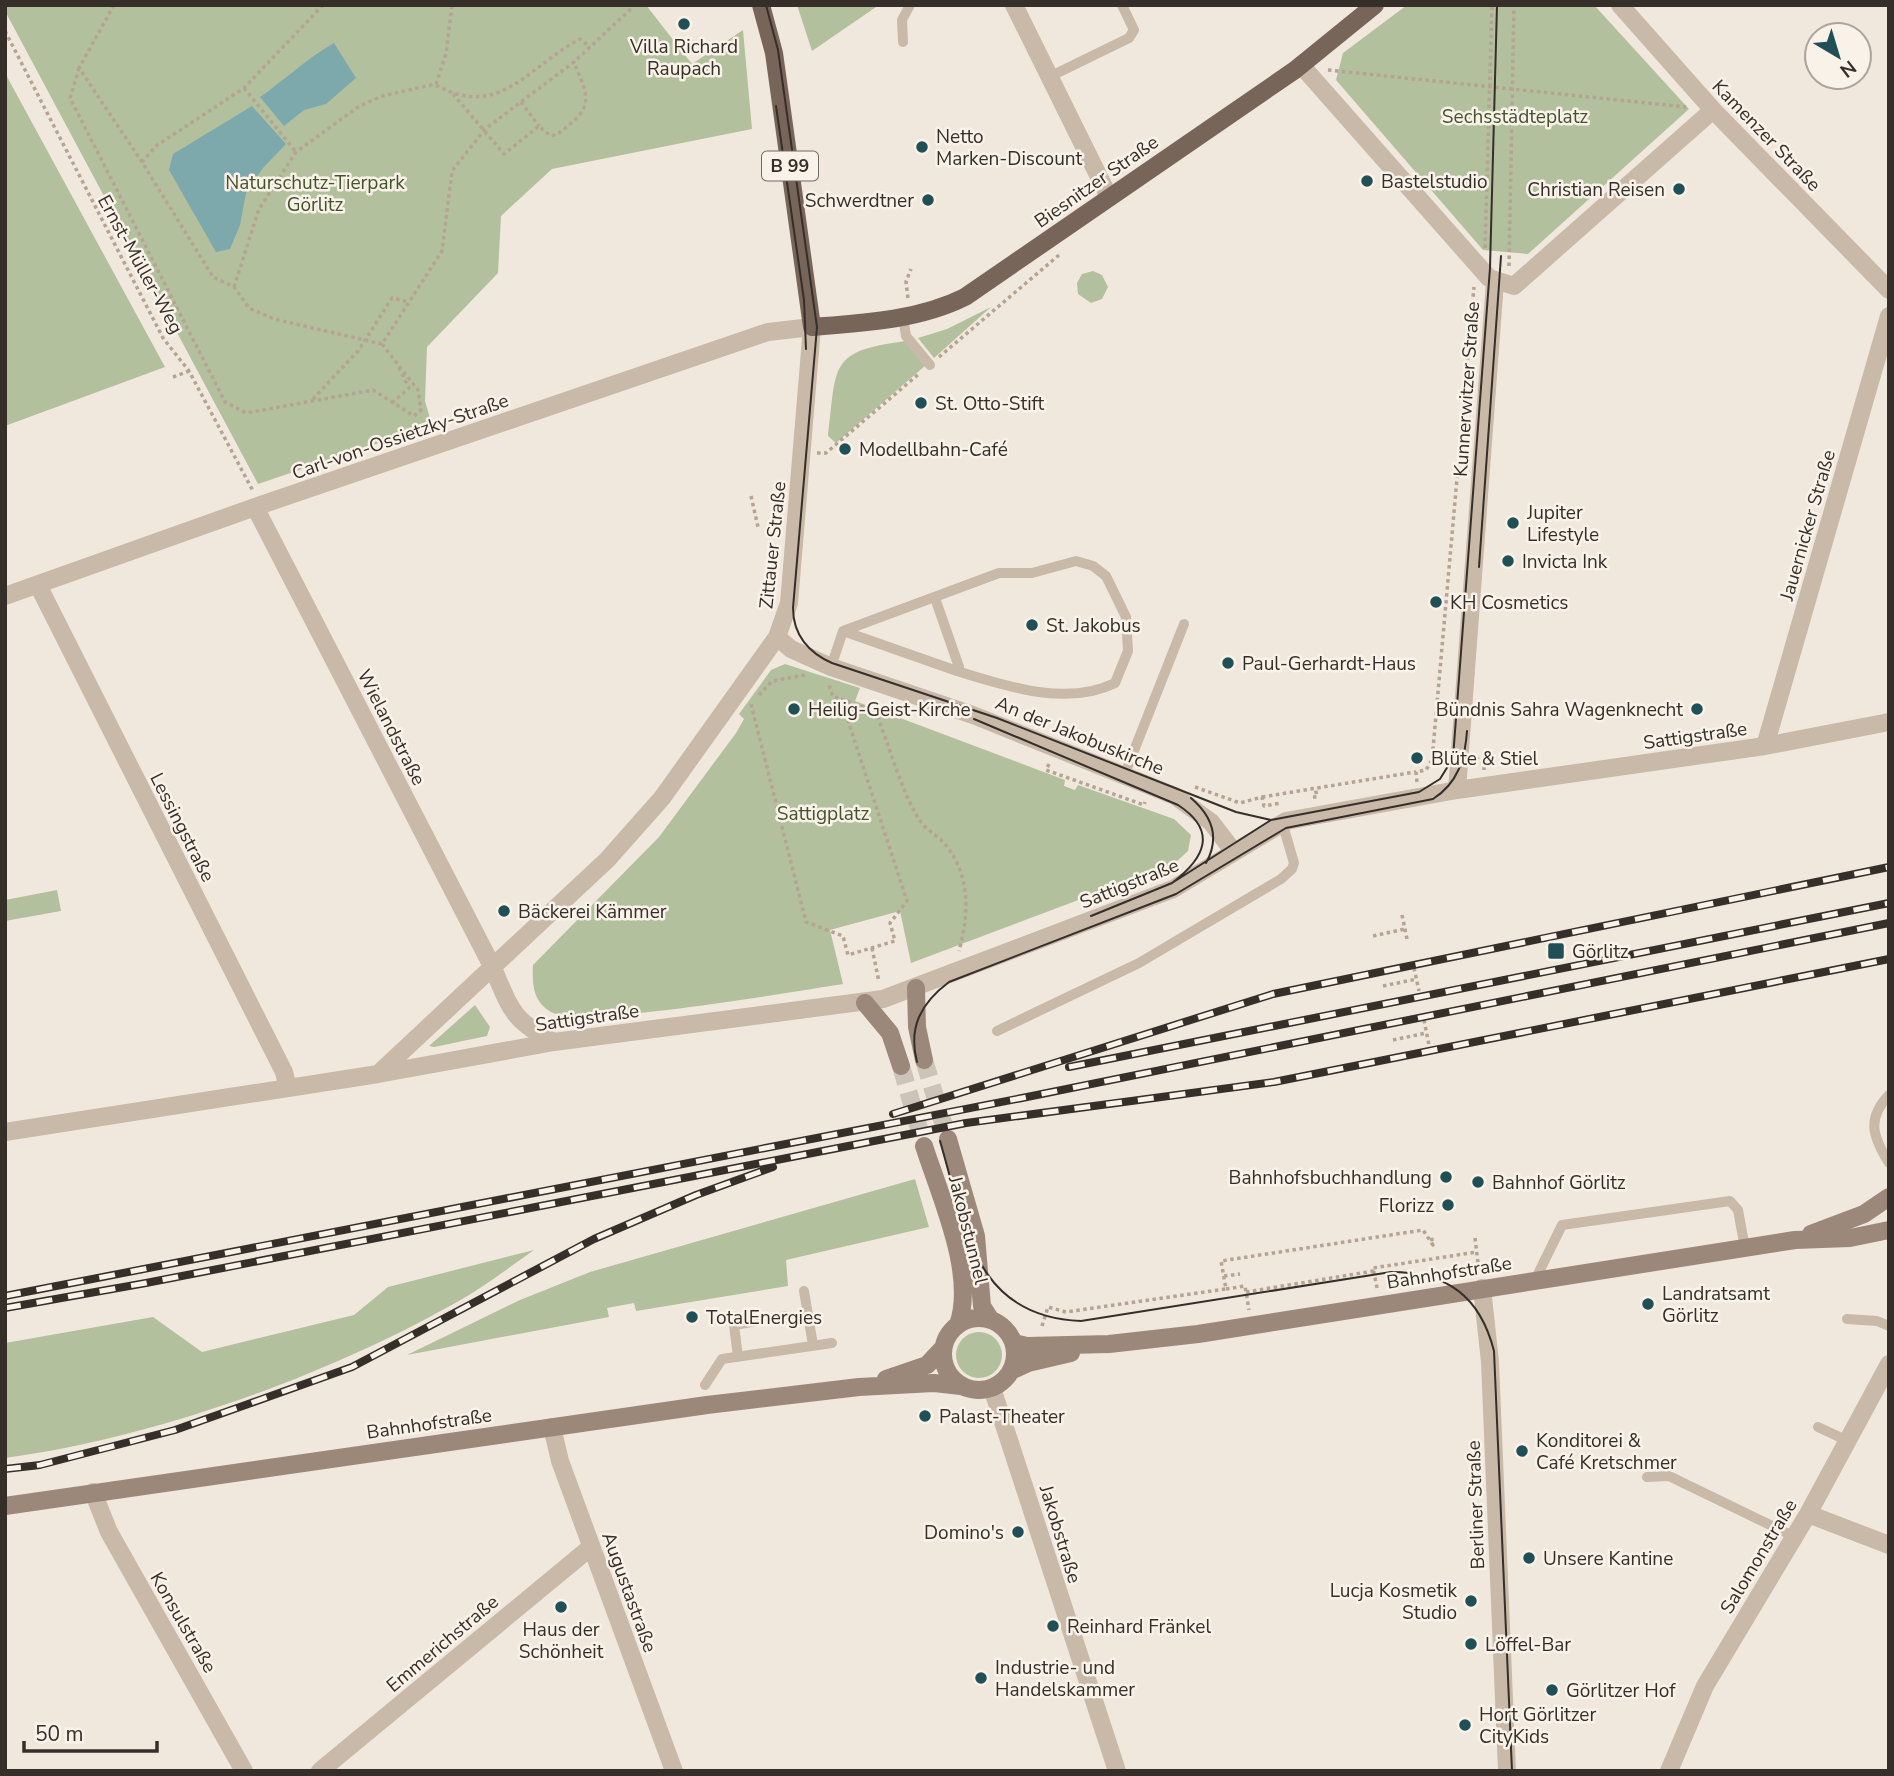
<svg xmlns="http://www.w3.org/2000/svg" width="1894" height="1776" font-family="'Nunito Sans',sans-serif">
	<rect width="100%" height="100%" fill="#f1e8dd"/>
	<path fill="#b3c09d" d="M 5,5 L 646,5 L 692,64 L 743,30 L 752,129 L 552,169 L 501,216 L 498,273 L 427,347 L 425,401 L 432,425 L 258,484 L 5,11 Z
		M 797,5 L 879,5 L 812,51 Z
		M 1407,5 L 1594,5 L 1689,109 L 1528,254 L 1483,250 L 1336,80 L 1343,53 Z
		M 5,73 L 165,367 L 5,426 Z
		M 1093,271 L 1102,275 L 1108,287 L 1102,299 L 1091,303 L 1078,294 L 1077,283 L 1082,274 Z
		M 991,307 L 934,358 L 918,338 L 947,329 Z
		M 906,341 L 926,365 L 836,443 L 828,436 C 837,365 828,351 906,341 Z
		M 785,664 L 860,688 L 855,701 L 1065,780 L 1064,786 L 1075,790 L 1078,785 L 1174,819 L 1191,835 L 1188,851 L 1174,864 L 911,963 L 900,911 L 830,930 L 843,984 C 796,991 581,1029 551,1012 C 533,1002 532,984 533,965 L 659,837 L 736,733 L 744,719 L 739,714 L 771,670 Z
		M 57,890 L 61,911 L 5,921 L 5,900 Z
		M 475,1005 L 490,1027 L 487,1036 L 434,1047 L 429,1046 Z
		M 915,1179 L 929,1227 L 786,1260 L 788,1286 L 636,1311 L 634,1303 L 607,1308 L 609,1317 L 407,1355 L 520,1300 L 590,1272 Z
		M 534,1250 C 511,1266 488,1284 464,1298 C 332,1374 156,1438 5,1458 L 5,1343 L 153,1317 L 202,1352 L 354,1315 L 388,1287 Z
		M956 1355a23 23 0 1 1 46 0a23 23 0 1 1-46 0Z"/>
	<path fill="#7da9ad" d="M 334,43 L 356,78 L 326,104 L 304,110 L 284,126 L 260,97 C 286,79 307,58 334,43 Z
		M 252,106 L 286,144 L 263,168 L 246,193 L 240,225 L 230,249 L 216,252 L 169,170 L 173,154 Z"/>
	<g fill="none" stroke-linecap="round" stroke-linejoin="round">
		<path stroke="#ccc3b9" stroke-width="18" stroke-dasharray="18 9" stroke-linecap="butt" d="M 924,1060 L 948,1139
			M 901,1066 L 924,1146"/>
		<path stroke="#b5a393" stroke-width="3.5" stroke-dasharray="3.5 3.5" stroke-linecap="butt" d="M 114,5 L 79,68 L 142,162
			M 323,5 L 244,88 L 156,146 L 142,162 L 213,277 L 234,287 L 249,308 L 274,319 L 382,344 L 442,251 L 452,171 L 485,129 L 574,62 L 635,5
			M 5,31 L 163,338 L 189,371 L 253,491
			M 79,68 L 70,98 L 225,402 L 246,413 L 373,390 L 414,416 L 421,410 L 418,390 L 382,344
			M 1328,70 L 1686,107
			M 436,85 C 499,121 530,65 580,39 L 590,47
			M 244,88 L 296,152
			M 453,94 L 504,154 L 539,126 L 551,136 C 559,135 564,129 570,124 C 596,104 584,88 574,62
			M 521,102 L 539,126
			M 1485,248 L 1492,5
			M 1509,266 L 1514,5
			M 234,287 L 259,209 L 296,152 L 358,107 L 382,96 L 436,84 L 446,54 L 452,5
			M 908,298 L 906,282 L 911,269
			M 939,357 L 1059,255
			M 173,377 L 189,371
			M 392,403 L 409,388 L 398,366
			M 817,453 L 826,453 L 920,373
			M 751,496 L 758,527
			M 759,695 L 772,681 L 805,675
			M 841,699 L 876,712 C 888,743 903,797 921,822 C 928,831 938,836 945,844 C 971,876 969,913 959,951
			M 751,704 L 806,922 L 843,936 L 848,955 L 895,941 L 890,923 L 907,901 L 841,699 L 833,697 L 829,685
			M 1476,757 L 1484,764 L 1484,770
			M 1049,764 L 1046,770 L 1144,805 L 1145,802
			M 1417,782 L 1416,772 L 1426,770 L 1432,760 L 1474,287
			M 1195,787 L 1240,803 L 1262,797 L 1264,806 L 1281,803
			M 1262,797 L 1415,772
			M 1313,797 L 1317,797 L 1315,787
			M 1402,915 L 1407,939
			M 1373,936 L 1405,929
			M 872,948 L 879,982
			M 1414,968 L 1419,991
			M 1383,986 L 1417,979
			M 1424,1020 L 1429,1045
			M 1393,1040 L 1426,1033
			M 1475,1238 L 1479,1271
			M 1224,1276 L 1240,1274
			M 1377,1288 L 1373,1268 L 1477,1252
			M 1226,1289 L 1245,1286 L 1249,1310
			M 1246,1292 L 1374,1271
			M 1042,1326 L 1048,1307 L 1066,1312 L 1226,1289 L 1221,1261 L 1423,1230 L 1433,1245 L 1431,1235"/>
		<path stroke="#c9b9a9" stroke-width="10" d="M 903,42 L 902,20 L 910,5
			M 1049,77 L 1129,38 L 1134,30 L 1122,5
			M 903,317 L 906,336 L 930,365
			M 843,631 L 957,671
			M 831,667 L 843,631 L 999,573 L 1032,573 L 1076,561 L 1093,566 L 1106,576 L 1126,617 L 1128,651 L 1115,683 C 1067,707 1006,686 957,671 L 959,667 L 935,598
			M 1124,776 L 1184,624
			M 997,1031 L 1139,963 L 1281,879 L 1292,869 L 1294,863 L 1282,822
			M 1889,1095 C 1866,1119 1873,1137 1889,1163
			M 1535,1280 L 1562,1225 L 1730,1201 L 1738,1210 L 1745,1248
			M 804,1291 L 813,1345
			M 1847,1319 L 1877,1321 L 1889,1326
			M 738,1357 L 734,1325 L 786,1316
			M 705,1385 L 722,1359 L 832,1343
			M 1818,1427 L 1848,1441
			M 1647,1477 L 1669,1476 L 1795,1537"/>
		<path stroke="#c9b9a9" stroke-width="18" d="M 1014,5 L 1109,197
			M 1620,5 L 1713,110 L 1889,290
			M 1301,65 L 1489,278 L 1514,286 L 1713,110
			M 255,507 L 492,966 C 511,1009 511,1020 554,1042
			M 38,585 L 284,1072 L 288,1088
			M 5,596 L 255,507 L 768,332 L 812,327 L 789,603 L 777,637 L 662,798 L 607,860 L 378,1074
			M 777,637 L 791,649 L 831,667 L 973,715 L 1175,796 L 1211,822 L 1234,852
			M 1765,746 L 1889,316
			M 1457,790 L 1495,282
			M 5,1132 L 378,1074 L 554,1042 L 883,999 L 1173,889 L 1286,821 L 1457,790 L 1765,746 L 1889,722
			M 1482,1288 L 1490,1362 L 1507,1771
			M 992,1388 L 1117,1771
			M 552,1427 L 560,1461 L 674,1771
			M 93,1492 L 109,1532 L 244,1771
			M 1808,1514 L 1889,1545
			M 320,1771 L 591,1547
			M 1669,1771 L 1705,1686 L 1808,1514 L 1889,1364"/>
		<path stroke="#9c887b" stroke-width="18" d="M 916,988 L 917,1027 L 924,1060
			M 865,1003 L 890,1033 L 901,1066
			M 948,1139 L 976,1236 L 982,1306 L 991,1320
			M 924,1146 C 940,1196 976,1274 958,1325
			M 1811,1234 L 1864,1214 L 1889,1197
			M943 1354a36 36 0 1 1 72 0a36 36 0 1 1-72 0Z
			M 1014,1343 L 1027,1346 L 1109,1344 L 1198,1334 L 1795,1240 L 1850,1238 L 1889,1230
			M 1011,1371 L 1028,1363 L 1071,1353
			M 886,1379 L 927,1365 L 943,1348
			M 5,1506 L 707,1405 L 859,1387 L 934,1383 L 961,1386"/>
		<path stroke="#78655a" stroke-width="18" d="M 761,5 L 774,53 L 812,327 C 864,323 919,320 965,297 L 1295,70 L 1375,5"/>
		<path stroke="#362e29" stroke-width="2" d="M 766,5 L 778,50 L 817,327 L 793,608 C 793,635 809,653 832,663 L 997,718 L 1236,812 L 1271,820 L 1419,792 L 1440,779 L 1453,758 L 1490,268 L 1497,5
			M 776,106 L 804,300 L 806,349
			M 1479,567 L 1501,256
			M 974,719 L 1178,805 C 1218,831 1205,858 1172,883
			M 1191,798 C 1212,816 1220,838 1206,863
			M 1091,916 L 1172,883 L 1271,820
			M 917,1062 C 908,1027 921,1003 949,982 L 1176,894 L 1286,828 L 1433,799 C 1458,783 1465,759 1467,731
			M 940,1141 C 965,1225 973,1317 1081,1321 L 1391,1272 C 1447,1272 1480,1296 1494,1351 L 1512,1771"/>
		<defs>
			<path id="rail" d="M 1069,1067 L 1889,903
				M 893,1114 L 1273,994 L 1889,867
				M 5,1296 L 1022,1098 L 1889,923
				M 5,1308 L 146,1283 L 966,1123 L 1274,1082 L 1889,959
				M 5,1469 L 40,1465 L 175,1430 L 352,1367 L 594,1239 L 696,1195 L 773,1167"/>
		</defs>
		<use href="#rail" stroke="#362e29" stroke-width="8"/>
		<use href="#rail" stroke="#f9f2e9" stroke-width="5" stroke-dasharray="16" stroke-linecap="butt"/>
		<path stroke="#b5a393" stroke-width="3.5" stroke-dasharray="3.5 3.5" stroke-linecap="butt" d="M 313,399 L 358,351 L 392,298 L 409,302"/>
	</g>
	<g fill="#205056" stroke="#f9f2e9" stroke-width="2.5">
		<circle cx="684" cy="24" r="7"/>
		<circle cx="922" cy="147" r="7"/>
		<circle cx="1367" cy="181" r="7"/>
		<circle cx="1679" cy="189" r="7"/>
		<circle cx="928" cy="200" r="7"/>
		<circle cx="921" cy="403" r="7"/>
		<circle cx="845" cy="449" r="7"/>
		<circle cx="1513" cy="523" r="7"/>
		<circle cx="1508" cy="561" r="7"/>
		<circle cx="1436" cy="602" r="7"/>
		<circle cx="1032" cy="625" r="7"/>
		<circle cx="1228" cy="663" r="7"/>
		<circle cx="794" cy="709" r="7"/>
		<circle cx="1697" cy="709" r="7"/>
		<circle cx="1417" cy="758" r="7"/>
		<circle cx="504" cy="911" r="7"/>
		<rect x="1547" y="942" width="18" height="18" rx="3.5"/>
		<circle cx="1446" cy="1177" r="7"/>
		<circle cx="1478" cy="1182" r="7"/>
		<circle cx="1448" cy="1205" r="7"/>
		<circle cx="1648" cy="1304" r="7"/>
		<circle cx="692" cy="1317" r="7"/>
		<circle cx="925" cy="1416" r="7"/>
		<circle cx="1522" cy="1451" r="7"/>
		<circle cx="1018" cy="1532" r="7"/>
		<circle cx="1529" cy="1558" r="7"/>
		<circle cx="1471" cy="1601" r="7"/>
		<circle cx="561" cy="1607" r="7"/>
		<circle cx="1053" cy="1626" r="7"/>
		<circle cx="1471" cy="1644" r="7"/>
		<circle cx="981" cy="1678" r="7"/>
		<circle cx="1552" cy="1690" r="7"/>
		<circle cx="1465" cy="1725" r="7"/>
	</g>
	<g text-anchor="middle" stroke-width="5" stroke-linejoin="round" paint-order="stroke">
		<rect fill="#f9f2e9" stroke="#706963" stroke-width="2" x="762" y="151.5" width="56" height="29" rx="5"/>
		<g font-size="18" font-weight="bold" fill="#362e29">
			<text x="790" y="172">B 99</text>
		</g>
		<g font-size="19" fill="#362e29" stroke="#f9f2e9" text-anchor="start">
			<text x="684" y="53" text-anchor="middle">Villa Richard<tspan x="684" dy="22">Raupach</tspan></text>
			<text x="936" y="143">Netto<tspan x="936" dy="22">Marken-Discount</tspan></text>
			<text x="1381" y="188">Bastelstudio</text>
			<text x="1665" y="196" text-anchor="end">Christian Reisen</text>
			<text x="914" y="207" text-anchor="end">Schwerdtner</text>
			<text x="935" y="410">St. Otto-Stift</text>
			<text x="859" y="456">Modellbahn-Café</text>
			<text x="1527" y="519">Jupiter<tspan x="1527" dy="22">Lifestyle</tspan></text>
			<text x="1522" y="568">Invicta Ink</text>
			<text x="1450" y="609">KH Cosmetics</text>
			<text x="1046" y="632">St. Jakobus</text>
			<text x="1242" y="670">Paul-Gerhardt-Haus</text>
			<text x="808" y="716">Heilig-Geist-Kirche</text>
			<text x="1683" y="716" text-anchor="end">Bündnis Sahra Wagenknecht</text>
			<text x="1431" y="765">Blüte &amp; Stiel</text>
			<text x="518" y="918">Bäckerei Kämmer</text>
			<text x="1572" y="958">Görlitz</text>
			<text x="1432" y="1184" text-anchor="end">Bahnhofsbuchhandlung</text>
			<text x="1492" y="1189">Bahnhof Görlitz</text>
			<text x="1434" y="1212" text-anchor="end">Florizz</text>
			<text x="1662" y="1300">Landratsamt<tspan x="1662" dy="22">Görlitz</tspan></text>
			<text x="706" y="1324">TotalEnergies</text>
			<text x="939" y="1423">Palast-Theater</text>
			<text x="1536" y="1447">Konditorei &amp;<tspan x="1536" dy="22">Café Kretschmer</tspan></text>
			<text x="1004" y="1539" text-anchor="end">Domino's</text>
			<text x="1543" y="1565">Unsere Kantine</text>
			<text x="1457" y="1597" text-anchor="end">Lucja Kosmetik<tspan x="1457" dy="22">Studio</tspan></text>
			<text x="1067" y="1633">Reinhard Fränkel</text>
			<text x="561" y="1636" text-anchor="middle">Haus der<tspan x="561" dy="22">Schönheit</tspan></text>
			<text x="1485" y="1651">Löffel-Bar</text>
			<text x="995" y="1674">Industrie- und<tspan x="995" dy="22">Handelskammer</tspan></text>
			<text x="1566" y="1697">Görlitzer Hof</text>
			<text x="1479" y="1721">Hort Görlitzer<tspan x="1479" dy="22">CityKids</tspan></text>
		</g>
		<g font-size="19" fill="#44532d" stroke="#f9f2e9">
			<text x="1515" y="123">Sechsstädteplatz</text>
			<text x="315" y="189">Naturschutz-Tierpark<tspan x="315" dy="22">Görlitz</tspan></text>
			<text x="823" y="820">Sattigplatz</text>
		</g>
		<g font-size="19" fill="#362e29" stroke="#f9f2e9">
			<text transform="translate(1767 135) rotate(46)" y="7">Kamenzer Straße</text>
			<text transform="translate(1096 181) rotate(-35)" y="7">Biesnitzer Straße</text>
			<text transform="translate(141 264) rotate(61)" y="7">Ernst-Müller-Weg</text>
			<text transform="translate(1466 389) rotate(-86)" y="7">Kunnerwitzer Straße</text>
			<text transform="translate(400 436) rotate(-19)" y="7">Carl-von-Ossietzky-Straße</text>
			<text transform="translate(1807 525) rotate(-74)" y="7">Jauernicker Straße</text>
			<text transform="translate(772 545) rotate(-84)" y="7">Zittauer Straße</text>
			<text transform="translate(392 727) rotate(63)" y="7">Wielandstraße</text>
			<text transform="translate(1080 735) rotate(22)" y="7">An der Jakobuskirche</text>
			<text transform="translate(1695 735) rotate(-8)" y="7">Sattigstraße</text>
			<text transform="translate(183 827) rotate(63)" y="7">Lessingstraße</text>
			<text transform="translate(1129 883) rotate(-22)" y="7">Sattigstraße</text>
			<text transform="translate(587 1017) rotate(-8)" y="7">Sattigstraße</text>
			<text transform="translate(969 1230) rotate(76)" y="7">Jakobstunnel</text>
			<text transform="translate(1449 1272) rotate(-9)" y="7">Bahnhofstraße</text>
			<text transform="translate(429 1423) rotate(-8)" y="7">Bahnhofstraße</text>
			<text transform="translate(1475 1505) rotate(-92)" y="7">Berliner Straße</text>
			<text transform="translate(1061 1534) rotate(73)" y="7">Jakobstraße</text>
			<text transform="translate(1758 1556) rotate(-59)" y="7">Salomonstraße</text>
			<text transform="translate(630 1592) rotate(70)" y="7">Augustastraße</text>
			<text transform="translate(184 1622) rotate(60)" y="7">Konsulstraße</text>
			<text transform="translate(442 1643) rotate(-40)" y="7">Emmerichstraße</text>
		</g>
	</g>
	<rect width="1894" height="1776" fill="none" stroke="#362e29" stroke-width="14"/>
	<g transform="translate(1838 56) rotate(142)"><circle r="33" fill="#f9f2e9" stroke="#aba49c" stroke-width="2"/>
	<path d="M0-5L12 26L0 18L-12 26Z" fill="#205056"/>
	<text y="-10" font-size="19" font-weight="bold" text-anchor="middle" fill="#362e29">N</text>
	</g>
	<path d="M24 1741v10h133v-10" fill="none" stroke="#362e29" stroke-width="3.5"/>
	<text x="35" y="1741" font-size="21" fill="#362e29" stroke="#f9f2e9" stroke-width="5" paint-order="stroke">50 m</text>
</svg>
